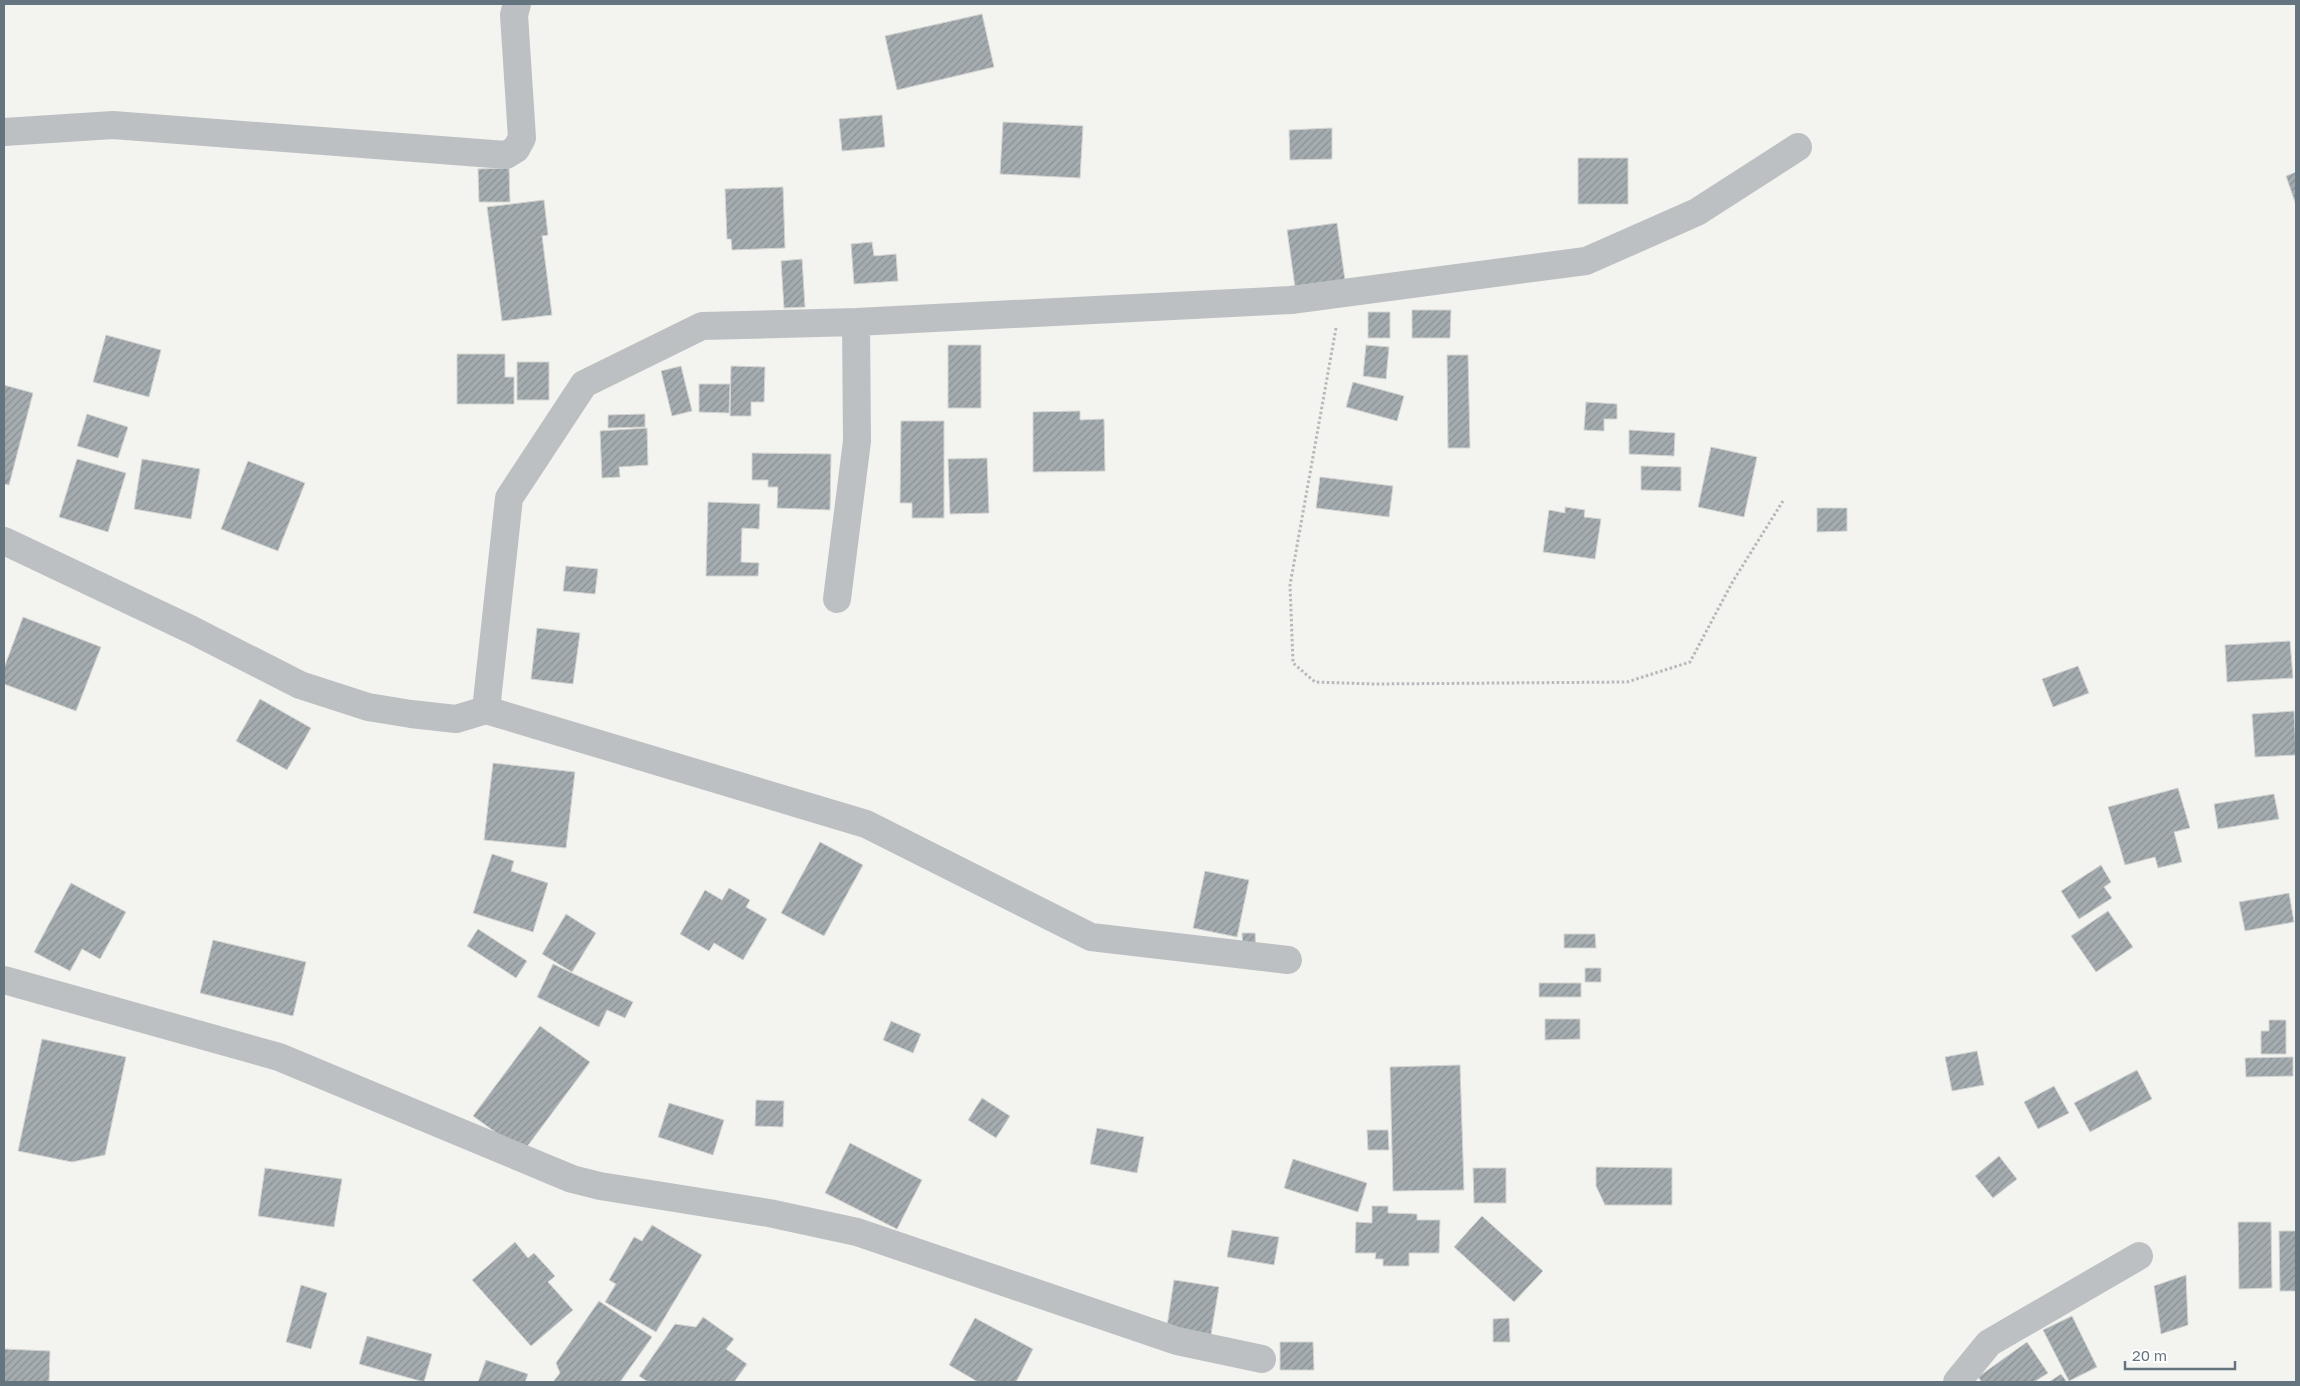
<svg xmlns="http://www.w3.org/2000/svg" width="2300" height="1386" font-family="'Golos Text',sans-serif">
	<defs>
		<pattern id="building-hatch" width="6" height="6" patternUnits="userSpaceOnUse" patternTransform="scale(1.25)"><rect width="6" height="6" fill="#a4acb0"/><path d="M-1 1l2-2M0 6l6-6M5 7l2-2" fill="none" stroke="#899194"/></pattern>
	</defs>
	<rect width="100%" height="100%" fill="#f3f3ef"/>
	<path fill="url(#building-hatch)" stroke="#d4d4d2" d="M 982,14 L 994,67 L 897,90 L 885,36 Z
		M 882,115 L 885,147 L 842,151 L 839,119 Z
		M 1003,122 L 1083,126 L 1080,178 L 1000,174 Z
		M 1332,128 L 1332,159 L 1290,160 L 1289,130 Z
		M 1578,158 L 1628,158 L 1628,204 L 1578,204 Z
		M 509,168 L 510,202 L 479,202 L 478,169 Z
		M 2296,172 L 2296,205 L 2286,176 Z
		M 783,187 L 785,248 L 732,250 L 731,239 L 727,239 L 725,189 Z
		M 544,200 L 548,235 L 542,236 L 552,315 L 502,321 L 487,207 Z
		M 1337,223 L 1345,280 L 1295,287 L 1287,230 Z
		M 872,242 L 874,256 L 896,254 L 898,281 L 854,284 L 851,244 Z
		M 802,259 L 805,307 L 784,308 L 781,261 Z
		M 1412,310 L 1451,310 L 1450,338 L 1412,338 Z
		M 1368,312 L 1390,312 L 1390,338 L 1368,338 Z
		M 106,335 L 161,350 L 149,397 L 93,382 Z
		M 948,345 L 981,345 L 981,408 L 948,408 Z
		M 1366,345 L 1389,347 L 1386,379 L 1363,376 Z
		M 457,354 L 505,354 L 505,377 L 514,377 L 514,404 L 457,404 Z
		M 1447,355 L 1468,355 L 1470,448 L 1448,448 Z
		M 517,362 L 549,362 L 549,400 L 517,400 Z
		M 681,366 L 692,411 L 672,416 L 661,371 Z
		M 731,366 L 765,367 L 764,402 L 751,402 L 751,416 L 730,416 Z
		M 1353,382 L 1404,396 L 1397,421 L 1346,407 Z
		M 699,384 L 730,384 L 729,413 L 699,412 Z
		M 4,385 L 33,393 L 9,485 L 4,484 Z
		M 1586,402 L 1617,404 L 1617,419 L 1604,419 L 1604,431 L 1584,430 Z
		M 1080,411 L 1080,420 L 1104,419 L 1105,471 L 1033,472 L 1033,412 Z
		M 87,414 L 128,427 L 118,458 L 77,446 Z
		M 645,414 L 645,427 L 608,428 L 608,415 Z
		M 901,421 L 944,421 L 944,518 L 912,518 L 912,503 L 900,503 Z
		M 647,428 L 648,465 L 619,467 L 620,477 L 602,478 L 600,431 Z
		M 1629,430 L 1675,433 L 1674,456 L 1629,454 Z
		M 1711,447 L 1757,457 L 1744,517 L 1698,507 Z
		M 752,453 L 831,454 L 830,510 L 777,508 L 778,487 L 768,487 L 768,480 L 752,480 Z
		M 987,458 L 989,513 L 950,514 L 948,459 Z
		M 77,459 L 126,473 L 108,532 L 59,517 Z
		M 142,459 L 200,469 L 191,519 L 134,509 Z
		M 248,461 L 305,483 L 278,551 L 221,529 Z
		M 1641,466 L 1681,467 L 1681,491 L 1641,490 Z
		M 1320,477 L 1393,486 L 1389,517 L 1316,508 Z
		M 708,502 L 760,504 L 759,529 L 742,528 L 741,562 L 759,563 L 758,576 L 706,576 Z
		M 1565,507 L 1585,510 L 1584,517 L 1601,519 L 1595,559 L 1543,552 L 1549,510 L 1565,513 Z
		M 1817,508 L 1847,508 L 1847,531 L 1817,532 Z
		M 566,566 L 598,569 L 595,594 L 563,591 Z
		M 23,617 L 101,647 L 76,711 L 4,684 L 4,668 Z
		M 537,628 L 580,633 L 573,684 L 531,679 Z
		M 2290,641 L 2293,678 L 2227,682 L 2225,645 Z
		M 2078,666 L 2089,693 L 2053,707 L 2042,679 Z
		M 260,699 L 311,728 L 287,770 L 236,741 Z
		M 2294,711 L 2296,755 L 2255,757 L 2252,714 Z
		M 493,763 L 575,772 L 566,848 L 484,840 Z
		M 2178,788 L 2190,828 L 2174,832 L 2182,862 L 2158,868 L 2155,857 L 2125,865 L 2108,807 Z
		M 2274,794 L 2279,819 L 2218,829 L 2214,804 Z
		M 820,842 L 863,865 L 824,936 L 781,913 Z
		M 492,854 L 514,861 L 511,871 L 548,883 L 533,932 L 473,913 Z
		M 2101,865 L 2111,882 L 2104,887 L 2112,898 L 2079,919 L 2061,891 Z
		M 1205,871 L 1249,880 L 1237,937 L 1193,928 Z
		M 71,883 L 126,912 L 100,959 L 82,949 L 70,971 L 34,952 Z
		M 729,888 L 750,900 L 746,907 L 767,919 L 743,960 L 714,943 L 709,951 L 680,934 L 705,890 L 722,900 Z
		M 2289,893 L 2294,922 L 2245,931 L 2239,902 Z
		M 2108,911 L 2133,947 L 2096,972 L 2071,936 Z
		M 566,914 L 596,933 L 572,972 L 542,954 Z
		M 478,929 L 527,961 L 516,978 L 467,946 Z
		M 1242,933 L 1255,933 L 1256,952 L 1243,952 Z
		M 1564,934 L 1595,934 L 1596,948 L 1564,948 Z
		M 213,940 L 306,962 L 293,1016 L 200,993 Z
		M 553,964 L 633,1002 L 625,1018 L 607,1010 L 599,1027 L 537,997 Z
		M 1585,968 L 1601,968 L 1601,982 L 1585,982 Z
		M 1539,983 L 1581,983 L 1581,997 L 1539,997 Z
		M 1545,1019 L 1580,1019 L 1580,1039 L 1545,1040 Z
		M 2269,1020 L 2286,1020 L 2286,1054 L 2261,1054 L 2261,1031 L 2269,1031 Z
		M 891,1021 L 921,1034 L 913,1053 L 883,1040 Z
		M 540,1026 L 590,1062 L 523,1152 L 473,1116 Z
		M 42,1039 L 126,1057 L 105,1155 L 72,1162 L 18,1151 Z
		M 1977,1051 L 1984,1085 L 1952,1091 L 1945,1057 Z
		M 2293,1057 L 2293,1076 L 2246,1077 L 2245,1058 Z
		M 1460,1065 L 1464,1190 L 1393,1191 L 1390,1067 Z
		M 2137,1070 L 2152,1099 L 2090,1132 L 2074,1103 Z
		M 2054,1086 L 2069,1113 L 2038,1129 L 2024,1102 Z
		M 982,1098 L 1010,1116 L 996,1138 L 968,1120 Z
		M 756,1100 L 784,1101 L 783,1127 L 755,1126 Z
		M 669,1103 L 724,1120 L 713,1155 L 658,1137 Z
		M 1097,1128 L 1144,1137 L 1137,1173 L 1090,1164 Z
		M 1367,1130 L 1388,1130 L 1389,1150 L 1368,1150 Z
		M 850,1143 L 922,1180 L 897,1229 L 825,1193 Z
		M 1999,1156 L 2017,1179 L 1993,1198 L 1975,1176 Z
		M 1293,1159 L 1367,1183 L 1358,1212 L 1284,1188 Z
		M 1596,1167 L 1672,1168 L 1672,1205 L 1605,1205 L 1596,1186 Z
		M 265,1168 L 342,1179 L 334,1227 L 258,1216 Z
		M 1473,1168 L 1506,1168 L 1506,1203 L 1474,1203 Z
		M 1372,1206 L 1388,1206 L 1388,1213 L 1417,1214 L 1417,1220 L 1440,1220 L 1439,1253 L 1409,1253 L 1409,1266 L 1383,1266 L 1383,1259 L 1375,1259 L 1376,1253 L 1355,1253 L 1356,1222 L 1372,1223 Z
		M 1482,1216 L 1543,1271 L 1514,1302 L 1454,1247 Z
		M 2238,1222 L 2271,1222 L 2272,1288 L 2239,1289 Z
		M 652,1225 L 702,1255 L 656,1332 L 605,1302 L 616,1284 L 609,1280 L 634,1237 L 642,1241 Z
		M 1232,1230 L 1279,1237 L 1274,1265 L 1227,1257 Z
		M 2279,1231 L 2296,1231 L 2296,1291 L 2280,1291 Z
		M 515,1242 L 528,1258 L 534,1253 L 555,1276 L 548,1282 L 573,1310 L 531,1346 L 472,1280 Z
		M 2186,1275 L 2188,1325 L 2161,1334 L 2154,1286 Z
		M 1174,1280 L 1219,1287 L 1210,1340 L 1166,1333 Z
		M 301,1285 L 327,1293 L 311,1349 L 286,1342 Z
		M 599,1301 L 652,1337 L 620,1382 L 553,1382 L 560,1373 L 556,1363 Z
		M 2072,1316 L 2097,1367 L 2069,1381 L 2043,1330 Z
		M 703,1317 L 734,1339 L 726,1349 L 747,1364 L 734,1382 L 648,1382 L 639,1376 L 675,1324 L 696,1327 Z
		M 975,1318 L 1033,1349 L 1016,1382 L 978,1382 L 949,1365 Z
		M 1509,1318 L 1510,1342 L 1493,1342 L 1493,1319 Z
		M 367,1336 L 432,1354 L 424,1382 L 359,1364 Z
		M 1280,1342 L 1313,1342 L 1314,1370 L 1280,1370 Z
		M 2027,1342 L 2048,1373 L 2034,1382 L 1982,1382 L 1978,1377 Z
		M 4,1349 L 50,1351 L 49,1382 L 4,1382 Z
		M 486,1360 L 528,1374 L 525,1382 L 478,1382 Z
		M 2061,1374 L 2067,1382 L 2049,1382 Z"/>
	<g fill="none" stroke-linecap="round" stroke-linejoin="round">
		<path stroke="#b6b9bb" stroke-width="3" stroke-dasharray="2.5 2.5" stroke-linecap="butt" d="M 1336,328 L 1290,585 L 1293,663 L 1315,682 L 1374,684 L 1627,682 L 1690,662 L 1733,581 L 1783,501"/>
		<path stroke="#bcc0c3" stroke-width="28" d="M 4,132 L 113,125 L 506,155 L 516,149 L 522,138 L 514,15 L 517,4
			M 4,541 L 192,630 L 300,685 L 368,707 L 411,714 L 456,719 L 486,710 L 866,824 L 1091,937 L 1288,960
			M 837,599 L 857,441 L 856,322
			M 486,710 L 509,498 L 584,384 L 702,326 L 856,322 L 1291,300 L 1586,261 L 1697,212 L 1798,147
			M 4,980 L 279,1057 L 572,1179 L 600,1186 L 769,1213 L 857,1232 L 1177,1341 L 1262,1359
			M 1957,1382 L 1989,1343 L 2139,1256"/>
	</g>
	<rect width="2300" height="1386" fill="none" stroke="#64757f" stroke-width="10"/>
	<path d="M2125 1361v8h110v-8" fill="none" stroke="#64757f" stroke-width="2.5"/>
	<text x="2132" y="1361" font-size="15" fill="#64757f" stroke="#ffffff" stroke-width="4" paint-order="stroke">20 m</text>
</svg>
